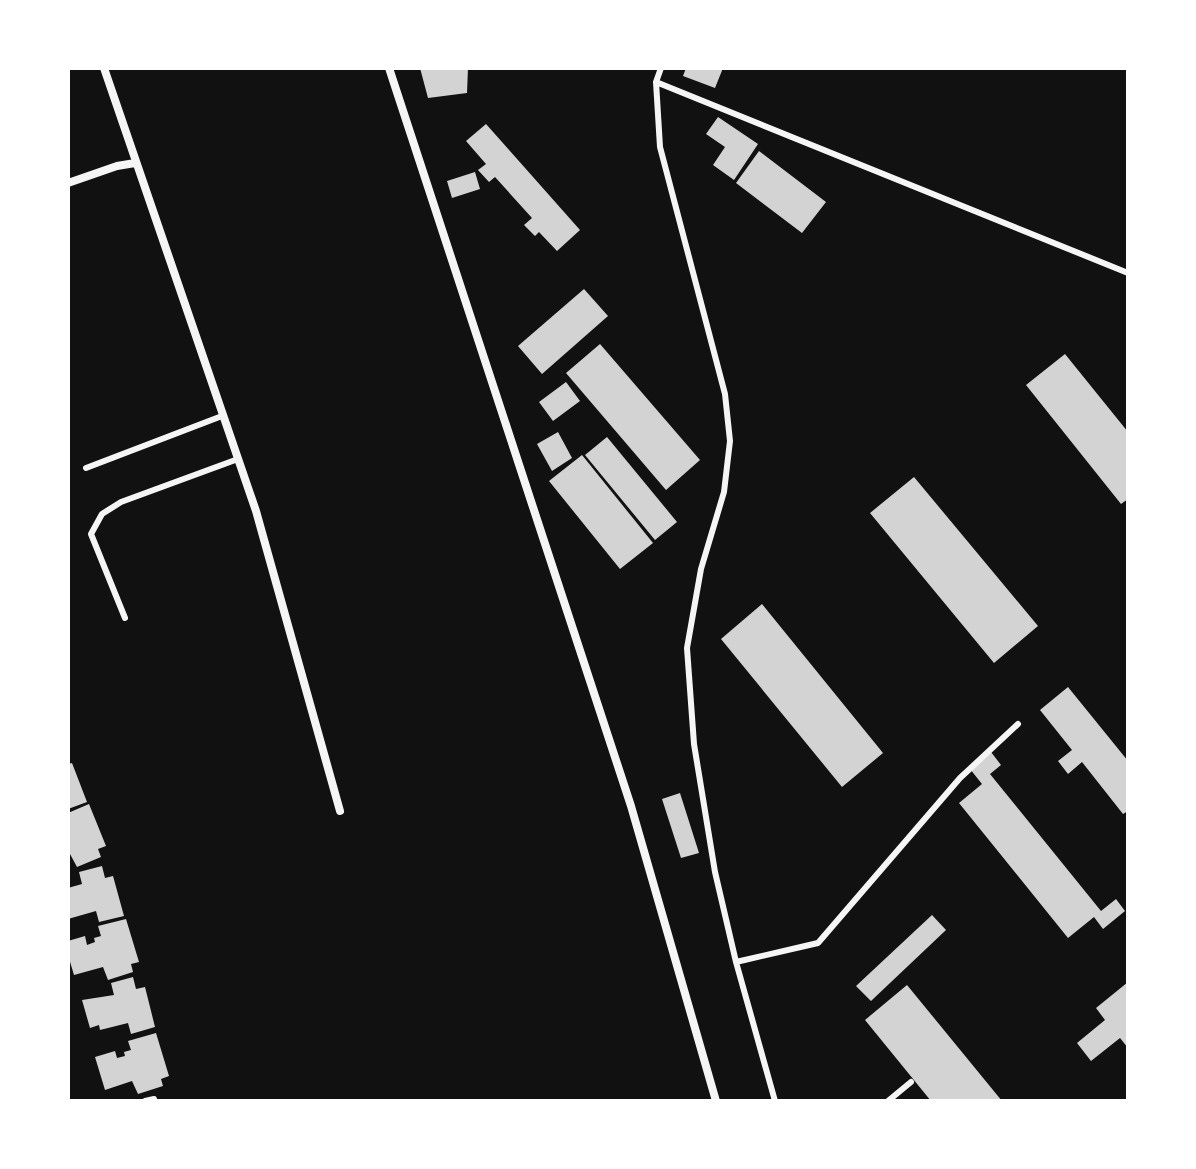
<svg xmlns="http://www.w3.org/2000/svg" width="1196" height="1169" font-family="'Golos Text',sans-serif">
	<rect width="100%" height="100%" fill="#111"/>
	<path fill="#d3d3d3" d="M 420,68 L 468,68 L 467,93 L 428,98 Z
		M 686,68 L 723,68 L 715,88 L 683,76 Z
		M 718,117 L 758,144 L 734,180 L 713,165 L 725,147 L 706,134 Z
		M 486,124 L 580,230 L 557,251 L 539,232 L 535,236 L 524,225 L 532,218 L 495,177 L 489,182 L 478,170 L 486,164 L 466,141 Z
		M 759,151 L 826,202 L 802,233 L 736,183 Z
		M 475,172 L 480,189 L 452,198 L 447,181 Z
		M 584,289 L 608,316 L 542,374 L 518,346 Z
		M 600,344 L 700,460 L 666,490 L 566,373 Z
		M 1065,354 L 1128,432 L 1128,499 L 1121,504 L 1026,385 Z
		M 566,382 L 580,401 L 553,421 L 539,402 Z
		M 558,432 L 572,458 L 552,471 L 537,444 Z
		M 607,437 L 677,522 L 655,540 L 585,455 Z
		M 582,455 L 653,543 L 620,569 L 549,481 Z
		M 914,477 L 1038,626 L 994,663 L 870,513 Z
		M 762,604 L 883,753 L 842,787 L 721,639 Z
		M 1068,687 L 1128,761 L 1128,811 L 1123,814 L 1082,762 L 1068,774 L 1058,761 L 1072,750 L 1040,710 Z
		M 991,752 L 1001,765 L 990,774 L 1101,911 L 1116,899 L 1125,911 L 1103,929 L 1094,917 L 1068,938 L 959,803 L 982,784 L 970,769 Z
		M 72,763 L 87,802 L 68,809 L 68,764 Z
		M 680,793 L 699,853 L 681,858 L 662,799 Z
		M 89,804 L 106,846 L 98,849 L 101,857 L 77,867 L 70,854 L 68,855 L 68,813 Z
		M 102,866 L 105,878 L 113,876 L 124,916 L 99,922 L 96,911 L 68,919 L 68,888 L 82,884 L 79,872 Z
		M 932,915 L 946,930 L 871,1001 L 856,986 Z
		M 126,919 L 139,962 L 131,964 L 133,972 L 108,980 L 103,967 L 74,975 L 68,955 L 68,941 L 85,936 L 87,945 L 95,942 L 94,938 L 101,936 L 98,926 Z
		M 133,977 L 136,989 L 145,987 L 155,1027 L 131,1034 L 128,1023 L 100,1030 L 99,1025 L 90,1028 L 82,1000 L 114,995 L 111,983 Z
		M 1128,982 L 1128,1048 L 1120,1038 L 1091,1061 L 1077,1043 L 1105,1020 L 1096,1008 Z
		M 907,985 L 1002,1101 L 931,1101 L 865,1020 Z
		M 156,1033 L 169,1076 L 161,1079 L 163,1086 L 138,1094 L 132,1081 L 105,1090 L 95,1057 L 115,1051 L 117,1058 L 125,1056 L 124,1052 L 131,1050 L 128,1041 Z"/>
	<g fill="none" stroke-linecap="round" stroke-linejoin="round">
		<path stroke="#f5f5f5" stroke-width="6" d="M 661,68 L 656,82 L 660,147 L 725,394 L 730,441 L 724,492 L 701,569 L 687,648 L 694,744 L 715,872 L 736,962 L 775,1101
			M 656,82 L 1128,273
			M 86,468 L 222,416
			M 125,618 L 91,534 L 102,514 L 121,502 L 238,459
			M 736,962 L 818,943 L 960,778 L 1018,724
			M 145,1101 L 154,1099
			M 888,1101 L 911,1082"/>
		<path stroke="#f5f5f5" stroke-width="8" d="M 104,68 L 256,511 L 340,811
			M 389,68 L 631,806 L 716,1101
			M 68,183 L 117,166 L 135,163"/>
	</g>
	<rect width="1196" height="1169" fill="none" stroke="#ffffff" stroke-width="140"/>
</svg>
